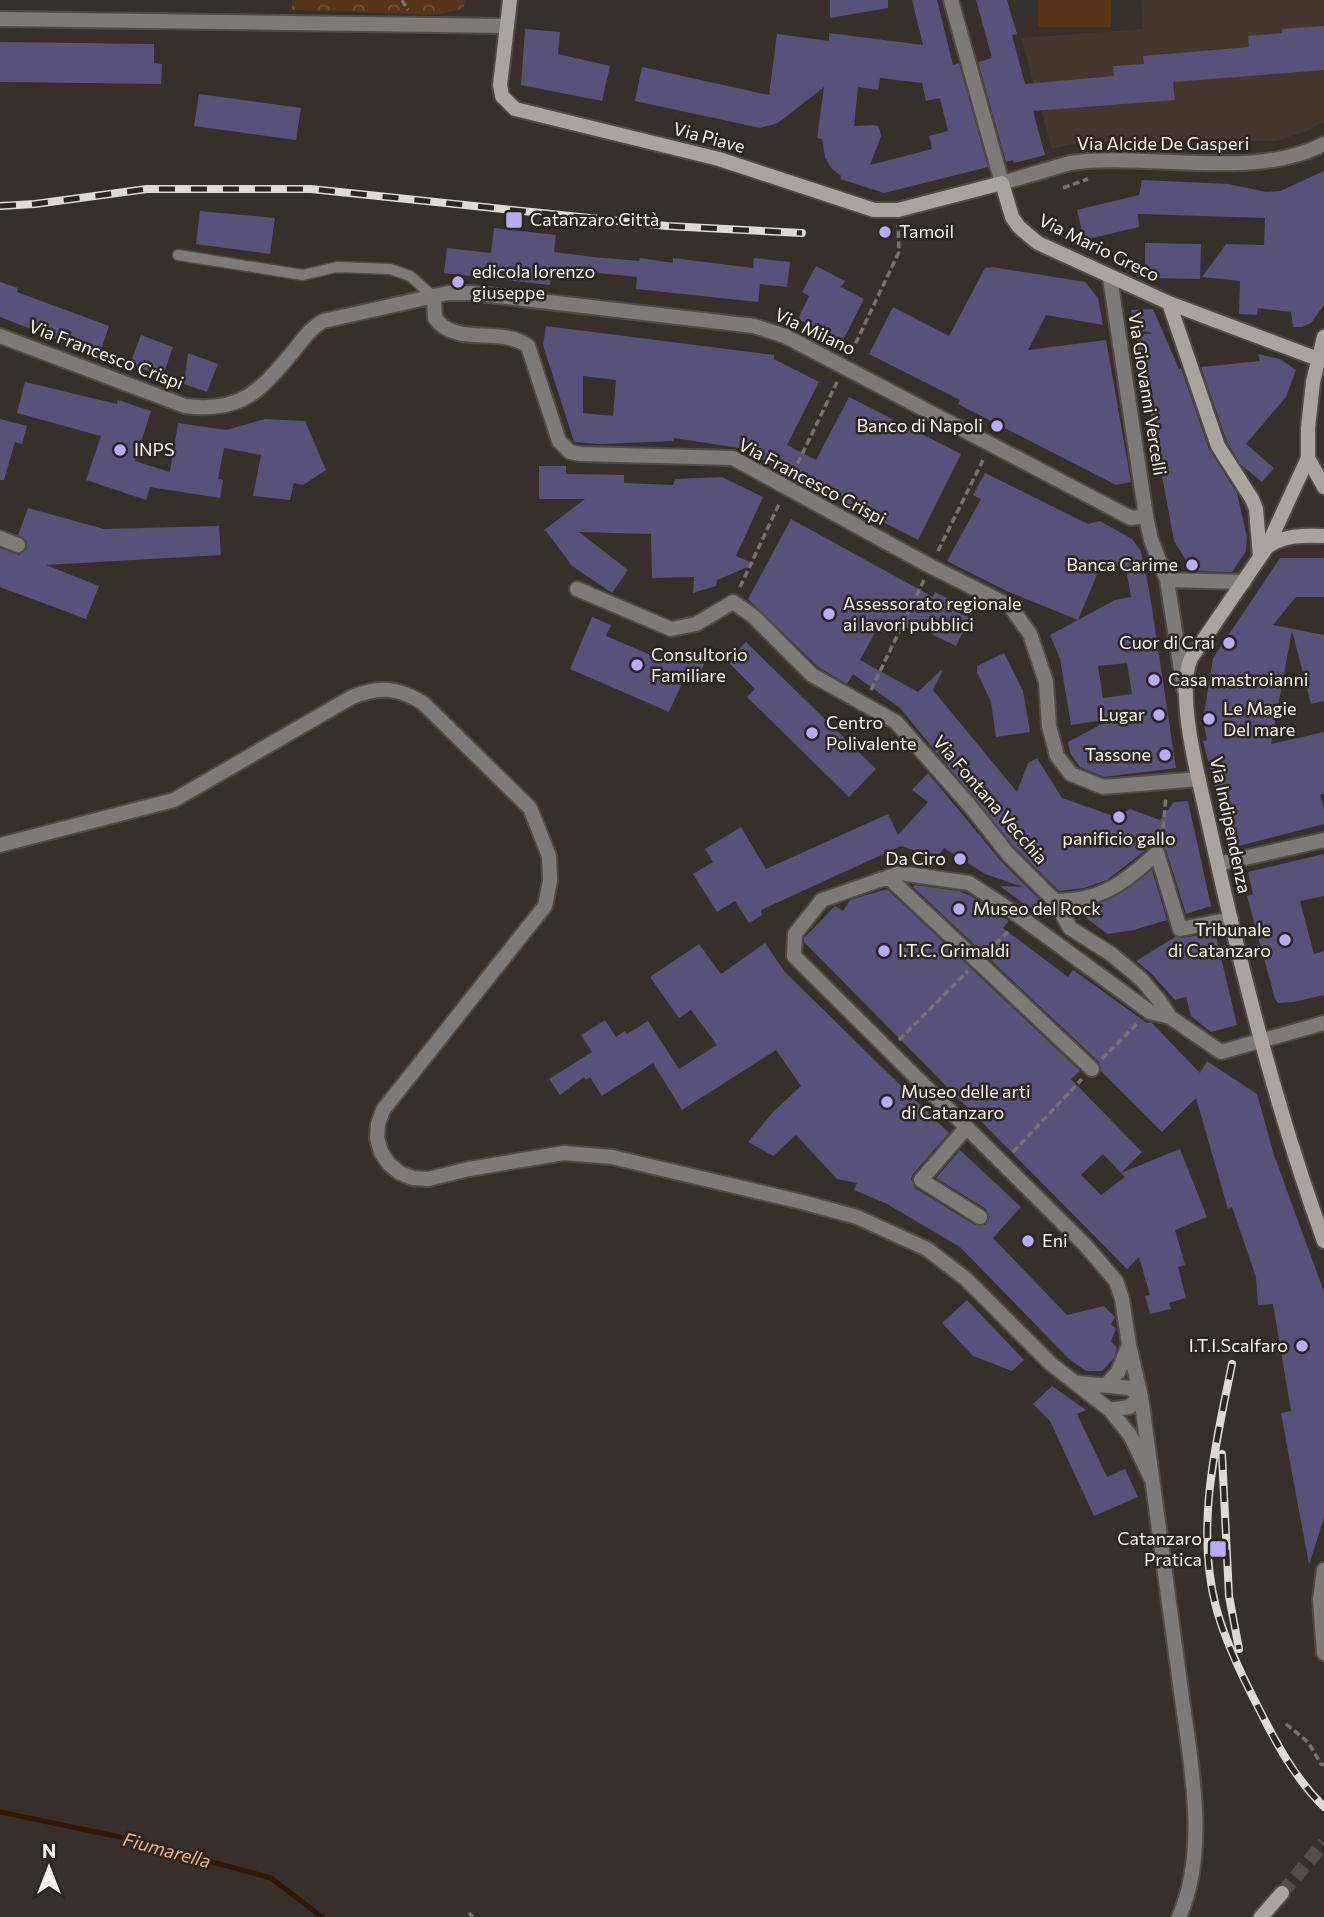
<svg xmlns="http://www.w3.org/2000/svg" width="1324" height="1917" font-family="Commissioner,sans-serif">
	<defs>
		<pattern id="park-crowns" width="20" height="18" patternUnits="userSpaceOnUse" patternTransform="scale(1.75)"><rect width="20" height="18" fill="#573518"/><path d="M2 6a3 3 0 1 1 6 0M12 15a3 3 0 1 1 6 0" fill="none" stroke="#70533a"/></pattern>
	</defs>
	<rect width="100%" height="100%" fill="#372f29"/>
	<path fill="#44372d" d="M 1141,0 L 1324,0 L 1324,122 L 1305,132 L 1276,141 L 1081,142 L 1052,149 L 1021,38 L 1143,29 Z"/>
	<path fill="url(#park-crowns)" d="M 292,0 L 466,0 L 463,9 L 435,15 L 292,10 Z"/>
	<path fill="#573518" d="M 1038,0 L 1111,0 L 1111,27 L 1038,27 Z"/>
	<g fill="none" stroke-linecap="round" stroke-linejoin="round">
		<path stroke="#321903" stroke-width="5" d="M 0,1812 L 120,1837 L 271,1878 L 322,1917"/>
	</g>
	<path fill="#58517a" fill-rule="evenodd" d="M 830,0 L 888,0 L 888,8 L 830,18 Z
		M 912,0 L 937,0 L 953,65 L 959,63 L 988,167 L 884,193 L 840,179 L 841,176 L 831,168 L 825,157 L 822,139 L 817,138 L 824,87 L 778,123 L 760,128 L 635,101 L 642,67 L 769,95 L 777,34 L 829,41 L 829,33 L 923,45 ZM 880,78 L 922,83 L 926,101 L 940,98 L 948,131 L 929,136 L 932,149 L 870,165 L 881,136 L 880,131 L 878,126 L 873,125 L 854,126 L 858,87 L 878,90 Z
		M 976,0 L 1007,0 L 1017,34 L 1012,35 L 1025,84 L 1114,76 L 1113,66 L 1144,64 L 1143,56 L 1249,47 L 1248,36 L 1282,33 L 1282,29 L 1324,26 L 1324,70 L 1173,82 L 1175,100 L 1033,111 L 1045,155 L 1014,163 L 1013,160 L 1006,162 L 978,62 L 992,58 Z
		M 525,29 L 560,32 L 558,54 L 610,66 L 602,101 L 521,85 Z
		M 0,42 L 154,44 L 154,63 L 162,64 L 161,84 L 0,82 Z
		M 199,94 L 301,108 L 296,140 L 194,126 Z
		M 1324,171 L 1324,305 L 1311,323 L 1302,327 L 1293,327 L 1291,312 L 1258,308 L 1257,315 L 1239,314 L 1240,281 L 1202,277 L 1226,244 L 1264,245 L 1265,218 L 1138,214 L 1139,227 L 1084,240 L 1077,210 L 1139,195 L 1142,180 L 1229,184 L 1266,192 L 1280,191 Z
		M 200,211 L 275,218 L 270,254 L 196,244 Z
		M 494,228 L 556,235 L 554,252 L 594,257 L 639,261 L 640,258 L 673,263 L 673,258 L 753,268 L 754,258 L 790,262 L 787,287 L 760,284 L 758,302 L 636,289 L 637,277 L 552,268 L 550,285 L 444,273 L 447,248 L 491,253 Z
		M 1145,243 L 1201,244 L 1200,279 L 1145,278 Z
		M 816,266 L 845,281 L 841,287 L 864,299 L 842,342 L 798,319 L 809,296 L 802,292 Z
		M 992,267 L 1085,282 L 1098,298 L 1103,325 L 1046,315 L 1028,350 L 1106,340 L 1131,482 L 1116,485 L 958,404 L 960,400 L 869,354 L 893,307 L 949,336 L 985,268 Z
		M 0,282 L 18,288 L 17,292 L 109,326 L 99,355 L 0,317 Z
		M 1153,309 L 1179,369 L 1181,368 L 1209,449 L 1237,493 L 1247,537 L 1246,551 L 1232,572 L 1193,571 L 1174,541 L 1136,335 L 1153,333 L 1135,330 L 1131,310 Z
		M 546,326 L 774,355 L 774,359 L 819,382 L 787,445 L 816,460 L 849,397 L 961,454 L 918,540 L 739,448 L 674,438 L 674,441 L 599,444 L 574,442 L 543,345 ZM 583,376 L 616,380 L 613,416 L 583,413 Z
		M 141,335 L 173,347 L 163,376 L 130,364 Z
		M 188,353 L 218,364 L 207,392 L 184,384 Z
		M 1258,354 L 1280,359 L 1296,370 L 1286,397 L 1246,444 L 1274,468 L 1262,482 L 1241,465 L 1227,442 L 1201,367 L 1260,361 Z
		M 25,382 L 117,404 L 118,400 L 151,411 L 135,461 L 170,472 L 178,423 L 226,430 L 265,419 L 305,421 L 326,470 L 303,485 L 294,483 L 290,500 L 253,496 L 261,455 L 224,448 L 218,479 L 223,480 L 220,498 L 150,487 L 146,500 L 86,480 L 101,436 L 17,413 Z
		M 0,419 L 27,426 L 22,444 L 15,442 L 4,480 L 0,480 Z
		M 539,466 L 566,466 L 566,474 L 624,475 L 624,483 L 673,485 L 675,479 L 722,477 L 763,497 L 736,556 L 755,564 L 717,580 L 716,586 L 693,593 L 694,577 L 652,578 L 651,534 L 579,532 L 628,570 L 612,593 L 572,566 L 546,531 L 543,531 L 585,499 L 539,499 Z
		M 985,473 L 1088,524 L 1100,521 L 1132,539 L 1141,551 L 1150,595 L 1176,768 L 1104,777 L 1080,767 L 1070,753 L 1068,742 L 1111,719 L 1071,725 L 1060,659 L 1050,635 L 1115,600 L 1131,597 L 1125,564 L 1099,570 L 1078,620 L 1009,592 L 947,561 L 981,499 L 973,495 ZM 1127,663 L 1132,694 L 1103,698 L 1098,666 Z
		M 28,508 L 104,529 L 219,526 L 221,555 L 46,565 L 99,586 L 86,619 L 0,587 L 0,548 L 19,555 L 27,549 L 26,540 L 18,535 Z
		M 791,519 L 933,597 L 935,592 L 949,599 L 946,606 L 970,618 L 956,646 L 917,627 L 915,632 L 892,620 L 885,633 L 877,629 L 860,660 L 918,692 L 941,670 L 942,672 L 933,690 L 1017,792 L 1028,763 L 1037,758 L 1062,798 L 1116,817 L 1130,809 L 1160,820 L 1174,802 L 1188,801 L 1211,906 L 1186,914 L 1166,850 L 1159,844 L 1151,846 L 1107,880 L 1084,888 L 1059,891 L 1015,848 L 900,708 L 853,674 L 847,684 L 818,667 L 748,599 Z
		M 1280,558 L 1324,558 L 1324,597 L 1296,597 L 1273,625 L 1324,635 L 1324,701 L 1311,704 L 1292,631 L 1271,744 L 1324,732 L 1324,794 L 1320,795 L 1324,809 L 1324,824 L 1231,848 L 1203,741 L 1207,740 L 1203,720 L 1213,658 Z
		M 592,617 L 611,625 L 606,636 L 665,661 L 670,650 L 704,664 L 695,684 L 684,679 L 669,712 L 570,669 Z
		M 746,642 L 876,769 L 849,797 L 747,697 L 755,689 L 727,661 Z
		M 1004,653 L 1023,691 L 1030,732 L 996,737 L 991,702 L 977,672 L 977,666 Z
		M 928,773 L 1001,861 L 1047,907 L 1041,917 L 1000,886 L 1023,887 L 985,874 L 944,848 L 937,858 L 901,846 L 761,910 L 762,915 L 749,923 L 735,901 L 717,912 L 693,874 L 713,862 L 705,849 L 741,827 L 766,869 L 888,814 L 898,835 L 928,802 L 912,790 Z
		M 1324,854 L 1324,896 L 1300,901 L 1314,954 L 1324,951 L 1324,995 L 1294,1002 L 1278,1003 L 1275,999 L 1247,896 L 1253,894 L 1248,872 Z
		M 1152,870 L 1167,920 L 1134,930 L 1108,934 L 1086,918 L 1091,906 L 1116,896 Z
		M 915,885 L 959,891 L 971,896 L 1009,921 L 1003,928 L 1068,977 L 1073,970 L 1147,1023 L 1151,1022 L 1200,1073 L 1207,1061 L 1257,1094 L 1274,1155 L 1324,1292 L 1324,1518 L 1309,1565 L 1281,1413 L 1291,1411 L 1273,1304 L 1258,1305 L 1256,1277 L 1232,1207 L 1228,1209 L 1196,1098 L 1162,1132 L 1101,1071 L 1099,1062 L 913,887 Z
		M 887,889 L 1080,1071 L 1071,1079 L 1142,1152 L 1121,1173 L 1103,1154 L 1081,1175 L 1101,1195 L 1125,1177 L 1121,1173 L 1180,1149 L 1207,1217 L 1175,1230 L 1185,1265 L 1178,1267 L 1186,1298 L 1169,1303 L 1171,1309 L 1150,1314 L 1145,1296 L 1150,1295 L 1139,1257 L 1127,1269 L 804,942 L 804,938 L 835,906 L 843,911 L 850,900 Z
		M 1215,932 L 1237,1025 L 1211,1032 L 1191,1016 L 1186,997 L 1175,1000 L 1151,973 L 1136,961 L 1175,937 L 1182,938 Z
		M 765,943 L 785,972 L 949,1133 L 913,1174 L 911,1179 L 915,1188 L 975,1225 L 985,1225 L 990,1217 L 986,1209 L 936,1178 L 960,1150 L 1021,1207 L 993,1238 L 1067,1315 L 1104,1306 L 1115,1317 L 1111,1324 L 1116,1329 L 1111,1341 L 1117,1348 L 1114,1358 L 1102,1371 L 1086,1371 L 1069,1359 L 960,1247 L 887,1204 L 854,1190 L 857,1183 L 837,1179 L 796,1135 L 773,1156 L 748,1142 L 773,1112 L 801,1086 L 776,1050 L 682,1110 L 653,1063 L 602,1096 L 590,1077 L 586,1080 L 584,1077 L 560,1095 L 549,1079 L 592,1052 L 581,1035 L 605,1020 L 616,1037 L 625,1031 L 627,1034 L 648,1021 L 679,1069 L 717,1045 L 691,1010 L 679,1018 L 650,977 L 699,944 L 721,974 Z
		M 967,1300 L 1024,1360 L 1012,1371 L 973,1356 L 942,1323 Z
		M 1052,1386 L 1086,1410 L 1077,1414 L 1107,1477 L 1125,1469 L 1138,1497 L 1094,1516 L 1050,1421 L 1033,1404 Z"/>
	<g fill="none" stroke-linecap="round" stroke-linejoin="round">
		<path stroke="#544d47" stroke-width="14" stroke-dasharray="14 7" stroke-linecap="butt" d="M 1282,1893 L 1324,1843"/>
		<defs>
			<path id="lane" d="M 178,255 L 303,275 L 337,267 L 390,269 L 410,276 L 434,297"/>
			<path id="street" d="M 951,0 L 1002,183 L 1070,163 L 1087,161 C 1161,155 1258,179 1324,144
				M 0,19 L 507,26
				M 1110,278 L 1146,516 L 1151,540 L 1167,580 L 1184,689
				M 434,297 L 435,318 C 455,347 501,326 528,346 L 559,441 L 570,452 L 581,454 L 733,458 L 930,566 L 1010,606 L 1030,634 L 1046,682 L 1049,726 L 1057,756 L 1071,774 L 1103,787 L 1199,779
				M 0,336 L 185,406 C 243,413 261,390 296,348 C 304,338 311,328 323,321 L 448,293 L 471,293 L 754,326 L 785,336 L 1131,518 L 1146,516
				M 0,538 L 18,545
				M 1167,580 L 1244,582
				M 577,589 L 671,629 L 696,624 L 733,602 L 753,616 L 812,675 L 896,722 L 970,806 L 1008,854 L 1055,901 L 1070,928 L 1111,954 L 1141,979 L 1158,999 L 1170,1017
				M 0,845 L 174,800 L 352,697 C 379,686 398,687 423,703 L 530,808 L 549,856 L 550,881 L 545,906 L 383,1110 L 378,1124 L 377,1138 L 381,1152 L 389,1164 L 400,1173 L 413,1178 L 428,1179 L 469,1169 L 564,1153 L 612,1157 L 802,1202 L 857,1217 L 927,1249 L 966,1279 L 1051,1364 L 1110,1410 L 1130,1435 L 1151,1478
				M 1218,864 L 1324,840
				M 888,877 L 1092,1069
				M 1055,901 C 1103,901 1123,883 1157,853 L 1180,929 L 1231,919
				M 966,1128 L 921,1180 L 980,1217
				M 1078,1383 L 1130,1388 L 1141,1397
				M 1106,1385 L 1118,1372 L 1129,1345
				M 1110,1410 L 1129,1407 L 1141,1397
				M 1324,1570 L 1320,1600 L 1324,1653
				M 1179,1917 C 1211,1846 1188,1751 1179,1676 C 1167,1583 1153,1490 1141,1397 L 1129,1345 L 1122,1299 L 1116,1281 L 1086,1246 L 794,956 L 795,934 L 822,900 L 900,873 L 969,883 L 1012,911 L 1150,1012 L 1170,1017 L 1221,1052 L 1324,1023"/>
			<path id="secondary" d="M 510,0 L 500,85 L 502,96 L 515,109 L 719,159 L 874,210 L 898,210 L 1002,183 L 1012,217 L 1019,227 L 1038,243 L 1169,303 L 1218,446 L 1252,499 L 1256,509 L 1260,557
				M 1169,303 L 1318,359
				M 1324,337 L 1313,382 L 1308,428 L 1308,458 L 1324,487
				M 1308,458 L 1267,547 L 1191,658 C 1175,694 1200,784 1209,825 C 1240,965 1275,1106 1324,1241
				M 1267,547 C 1284,535 1304,535 1324,536
				M 1261,1917 L 1282,1893"/>
		</defs>
		<use href="#lane" stroke="#524b45" stroke-width="13"/>
		<use href="#street" stroke="#524b45" stroke-width="18"/>
		<use href="#secondary" stroke="#524b45" stroke-width="18"/>
		<path stroke="#78716c" stroke-width="3.5" stroke-dasharray="7 3.5" stroke-linecap="butt" d="M 402,0 L 408,10
			M 1063,188 L 1088,179
			M 851,353 L 899,252 L 898,225
			M 793,473 L 837,382
			M 938,551 L 984,458
			M 740,587 L 780,502
			M 871,690 L 924,580
			M 1162,838 L 1166,797
			M 988,951 L 1010,930
			M 899,1040 L 968,971
			M 1102,1059 L 1139,1022
			M 1013,1152 L 1082,1079
			M 1286,1724 L 1308,1742 L 1321,1764 L 1324,1765
			M 469,1913 L 473,1917"/>
		<use href="#lane" stroke="#7e7a77" stroke-width="10"/>
		<use href="#street" stroke="#7e7a77" stroke-width="14"/>
		<use href="#secondary" stroke="#aaa39e" stroke-width="14"/>
		<defs>
			<path id="rail" d="M 0,206 L 35,204 L 147,189 L 311,189 L 667,226 L 802,233
				M 1232,1364 C 1216,1444 1195,1526 1216,1607 C 1225,1641 1241,1674 1257,1705 C 1276,1743 1294,1777 1324,1807
				M 1222,1454 L 1229,1596 L 1239,1649"/>
		</defs>
		<use href="#rail" stroke="#e0dad6" stroke-width="8"/>
		<use href="#rail" stroke="#2d251f" stroke-width="5" stroke-dasharray="16" stroke-linecap="butt"/>
	</g>
	<g fill="#b8abf7" stroke="#2d251f" stroke-width="2.5">
		<rect x="505" y="211" width="18" height="18" rx="3.5"/>
		<circle cx="885" cy="232" r="7"/>
		<circle cx="458" cy="282" r="7"/>
		<circle cx="997" cy="426" r="7"/>
		<circle cx="120" cy="450" r="7"/>
		<circle cx="1192" cy="565" r="7"/>
		<circle cx="829" cy="614" r="7"/>
		<circle cx="1229" cy="643" r="7"/>
		<circle cx="637" cy="665" r="7"/>
		<circle cx="1154" cy="680" r="7"/>
		<circle cx="1159" cy="715" r="7"/>
		<circle cx="1209" cy="719" r="7"/>
		<circle cx="812" cy="733" r="7"/>
		<circle cx="1165" cy="755" r="7"/>
		<circle cx="1119" cy="817" r="7"/>
		<circle cx="960" cy="859" r="7"/>
		<circle cx="959" cy="909" r="7"/>
		<circle cx="1285" cy="940" r="7"/>
		<circle cx="884" cy="951" r="7"/>
		<circle cx="887" cy="1102" r="7"/>
		<circle cx="1028" cy="1241" r="7"/>
		<circle cx="1302" cy="1346" r="7"/>
		<rect x="1209" y="1540" width="18" height="18" rx="3.5"/>
	</g>
	<g text-anchor="middle" stroke-width="5" stroke-linejoin="round" paint-order="stroke">
		<g font-size="18" fill="#f9f4f0" stroke="#2d251f">
			<text transform="translate(709 138) rotate(15)" y="6">Via Piave</text>
			<text x="1163" y="150">Via Alcide De Gasperi</text>
			<text transform="translate(1099 248) rotate(26)" y="6">Via Mario Greco</text>
			<text transform="translate(815 332) rotate(25)" y="6">Via Milano</text>
			<text transform="translate(106 355) rotate(21)" y="6">Via Francesco Crispi</text>
			<text transform="translate(1147 394) rotate(81)" y="6">Via Giovanni Vercelli</text>
			<text transform="translate(812 482) rotate(28)" y="6">Via Francesco Crispi</text>
			<text transform="translate(990 800) rotate(49)" y="6">Via Fontana Vecchia</text>
			<text transform="translate(1230 825) rotate(78)" y="6">Via Indipendenza</text>
		</g>
		<g font-size="18" fill="#f9f4f0" stroke="#2d251f" text-anchor="start">
			<text x="530" y="226">Catanzaro Città</text>
			<text x="899" y="238">Tamoil</text>
			<text x="472" y="278">edicola lorenzo<tspan x="472" dy="21">giuseppe</tspan></text>
			<text x="983" y="432" text-anchor="end">Banco di Napoli</text>
			<text x="134" y="456">INPS</text>
			<text x="1178" y="571" text-anchor="end">Banca Carime</text>
			<text x="843" y="610">Assessorato regionale<tspan x="843" dy="21">ai lavori pubblici</tspan></text>
			<text x="1215" y="649" text-anchor="end">Cuor di Crai</text>
			<text x="651" y="661">Consultorio<tspan x="651" dy="21">Familiare</tspan></text>
			<text x="1168" y="686">Casa mastroianni</text>
			<text x="1223" y="715">Le Magie<tspan x="1223" dy="21">Del mare</tspan></text>
			<text x="1145" y="721" text-anchor="end">Lugar</text>
			<text x="826" y="729">Centro<tspan x="826" dy="21">Polivalente</tspan></text>
			<text x="1151" y="761" text-anchor="end">Tassone</text>
			<text x="1119" y="845" text-anchor="middle">panificio gallo</text>
			<text x="946" y="865" text-anchor="end">Da Ciro</text>
			<text x="973" y="915">Museo del Rock</text>
			<text x="1271" y="936" text-anchor="end">Tribunale<tspan x="1271" dy="21">di Catanzaro</tspan></text>
			<text x="898" y="957">I.T.C. Grimaldi</text>
			<text x="901" y="1098">Museo delle arti<tspan x="901" dy="21">di Catanzaro</tspan></text>
			<text x="1042" y="1247">Eni</text>
			<text x="1288" y="1352" text-anchor="end">I.T.I.Scalfaro</text>
			<text x="1202" y="1545" text-anchor="end">Catanzaro<tspan x="1202" dy="21">Pratica</tspan></text>
		</g>
		<g font-size="19" font-style="italic" fill="#edb080" stroke="#2d251f">
			<text transform="translate(167 1850) rotate(15)" y="7">Fiumarella</text>
		</g>
	</g>
	<g transform="translate(49 1868)" stroke="#2d251f" stroke-width="5" paint-order="stroke">
	<path d="M0-5L12 26L0 18L-12 26Z" fill="#f9f4f0"/>
	<text y="-10" font-size="19" font-weight="bold" text-anchor="middle" fill="#f9f4f0">N</text>
	</g>
</svg>
